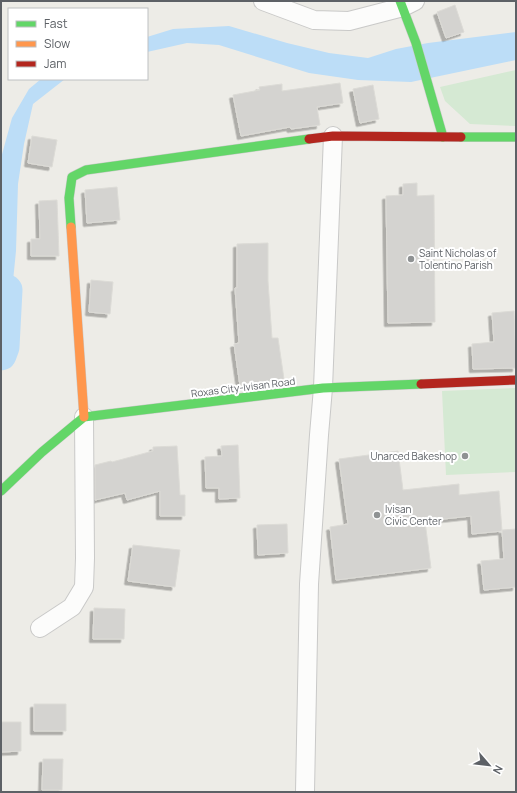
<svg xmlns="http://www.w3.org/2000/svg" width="517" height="793" font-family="Manrope,sans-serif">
	<defs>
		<filter id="shadow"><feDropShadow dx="-3.5" dy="3.5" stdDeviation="0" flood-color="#0004"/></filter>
	</defs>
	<rect width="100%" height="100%" fill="#edece7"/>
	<path fill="#d5e9d3" d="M 516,70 L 516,126 L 470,124 L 445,101 L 440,87 Z
		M 516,388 L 516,472 L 446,475 L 442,391 Z"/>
	<path fill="#bcddf7" d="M 229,26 L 287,43 L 329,53 L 368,58 L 396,49 L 428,43 L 516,32 L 516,60 L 411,82 L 358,80 L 309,73 L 219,45 L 187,43 L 147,52 L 147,37 L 173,29 Z
		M 41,79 L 65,79 L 33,104 L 24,144 L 18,184 L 16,251 L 11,301 L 1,353 L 1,158 L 12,118 L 29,89 Z"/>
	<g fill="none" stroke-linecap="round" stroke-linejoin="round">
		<path stroke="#bcddf7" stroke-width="31" d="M 1,355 L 4,347 L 7,290"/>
	</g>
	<path fill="#d4d3d0" stroke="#dcdbd6" filter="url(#shadow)" d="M 455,5 L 464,32 L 446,38 L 437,12 Z
		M 340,83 L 343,103 L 317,107 L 320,125 L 291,129 L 290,127 L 241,136 L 233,95 L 260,90 L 259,87 L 282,84 L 282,91 Z
		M 373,85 L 379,119 L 360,123 L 353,89 Z
		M 32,136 L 57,140 L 52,167 L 28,163 Z
		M 417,183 L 417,196 L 434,195 L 435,322 L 388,323 L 386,196 L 403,195 L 403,184 Z
		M 117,187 L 120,220 L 87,223 L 85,190 Z
		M 57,200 L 59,256 L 31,256 L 31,239 L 40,239 L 39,201 Z
		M 268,243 L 268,281 L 272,338 L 278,338 L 284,379 L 240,386 L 234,344 L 239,343 L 235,288 L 237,288 L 237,244 Z
		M 91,280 L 113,282 L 110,314 L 89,312 Z
		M 514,311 L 516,368 L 473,369 L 472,344 L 494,342 L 492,313 Z
		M 238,445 L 240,498 L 219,499 L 219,488 L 206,488 L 205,457 L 222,456 L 221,446 Z
		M 177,446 L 180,495 L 185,495 L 185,516 L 160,516 L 160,491 L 127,500 L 125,493 L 95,500 L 95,465 L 111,461 L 112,462 L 153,451 L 153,447 Z
		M 398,451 L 403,490 L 459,484 L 459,495 L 499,491 L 502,531 L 472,534 L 471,516 L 425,521 L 431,568 L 336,580 L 330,527 L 348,524 L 339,459 Z
		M 287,524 L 288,553 L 258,555 L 257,525 Z
		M 516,529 L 516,587 L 484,590 L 481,561 L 504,559 L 502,530 Z
		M 133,545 L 180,550 L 175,587 L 128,581 Z
		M 94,608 L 125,609 L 124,639 L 93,639 Z
		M 34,704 L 66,704 L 66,731 L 34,731 Z
		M 1,722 L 21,722 L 21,751 L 1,752 Z
		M 43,759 L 63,759 L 62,790 L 42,790 Z"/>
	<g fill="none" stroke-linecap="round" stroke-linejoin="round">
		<defs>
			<path id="street" d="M 263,1 L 314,20 L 349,21 L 403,7 L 415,1
				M 40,628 L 72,607 L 84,587 L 85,558 L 84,417
				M 305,792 L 309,584 L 319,435 L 323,388 L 333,136"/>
			<path id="fast" d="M 400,1 L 416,43 L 443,137
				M 461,137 L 516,137
				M 71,227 L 69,198 L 72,177 L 86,170 L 309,139
				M 1,491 L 42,452 L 84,417 L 323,388 L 421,384"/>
			<path id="slow" d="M 71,227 L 84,417"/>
			<path id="jam" d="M 309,139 L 333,136 L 461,137
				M 421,384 L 516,380"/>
		</defs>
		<use href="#street" stroke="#c9c9c8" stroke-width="20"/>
		<use href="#fast" stroke="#cacac9" stroke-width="10"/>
		<use href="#slow" stroke="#cacac9" stroke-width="10"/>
		<use href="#jam" stroke="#cacac9" stroke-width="10"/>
		<use href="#street" stroke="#fcfcfb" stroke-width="18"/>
		<use href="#fast" stroke="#63d668" stroke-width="9"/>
		<use href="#slow" stroke="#ff974d" stroke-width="9"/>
		<use href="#jam" stroke="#b3261e" stroke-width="9"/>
	</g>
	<g fill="#8f9293" stroke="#fff" stroke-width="1.5">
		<circle cx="411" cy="259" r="4"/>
		<circle cx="465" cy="456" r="4"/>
		<circle cx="377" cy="515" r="4"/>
	</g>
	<g text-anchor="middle" stroke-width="4" stroke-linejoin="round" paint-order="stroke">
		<g font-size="10" fill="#5d6166" stroke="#fff" text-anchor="start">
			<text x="419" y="257">Saint Nicholas of<tspan x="419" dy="12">Tolentino Parish</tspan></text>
			<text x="457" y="460" text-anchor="end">Unarced Bakeshop</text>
			<text x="385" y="513">Ivisan<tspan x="385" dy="12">Civic Center</tspan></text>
		</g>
		<g font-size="10" fill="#5d6166" stroke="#fff">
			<text transform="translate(243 387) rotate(-7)" y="4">Roxas City-Ivisan Road</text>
		</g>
	</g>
	<rect width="517" height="793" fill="none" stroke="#5d6166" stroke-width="4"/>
	<rect x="8" y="8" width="140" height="72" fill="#ffffff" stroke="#bec0c2"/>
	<rect x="16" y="21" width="20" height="6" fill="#63d668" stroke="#bec0c2"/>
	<text x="44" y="28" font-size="12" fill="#5d6166">Fast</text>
	<rect x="16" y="41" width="20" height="6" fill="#ff974d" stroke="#bec0c2"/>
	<text x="44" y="48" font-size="12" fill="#5d6166">Slow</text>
	<rect x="16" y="61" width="20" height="6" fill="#b3261e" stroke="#bec0c2"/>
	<text x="44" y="68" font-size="12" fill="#5d6166">Jam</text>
	<g transform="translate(489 765) rotate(118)" stroke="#ffffff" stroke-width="3" paint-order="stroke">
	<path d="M0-3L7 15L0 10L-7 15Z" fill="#5d6166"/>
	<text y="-6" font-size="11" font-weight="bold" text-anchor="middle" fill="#5d6166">N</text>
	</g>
</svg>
